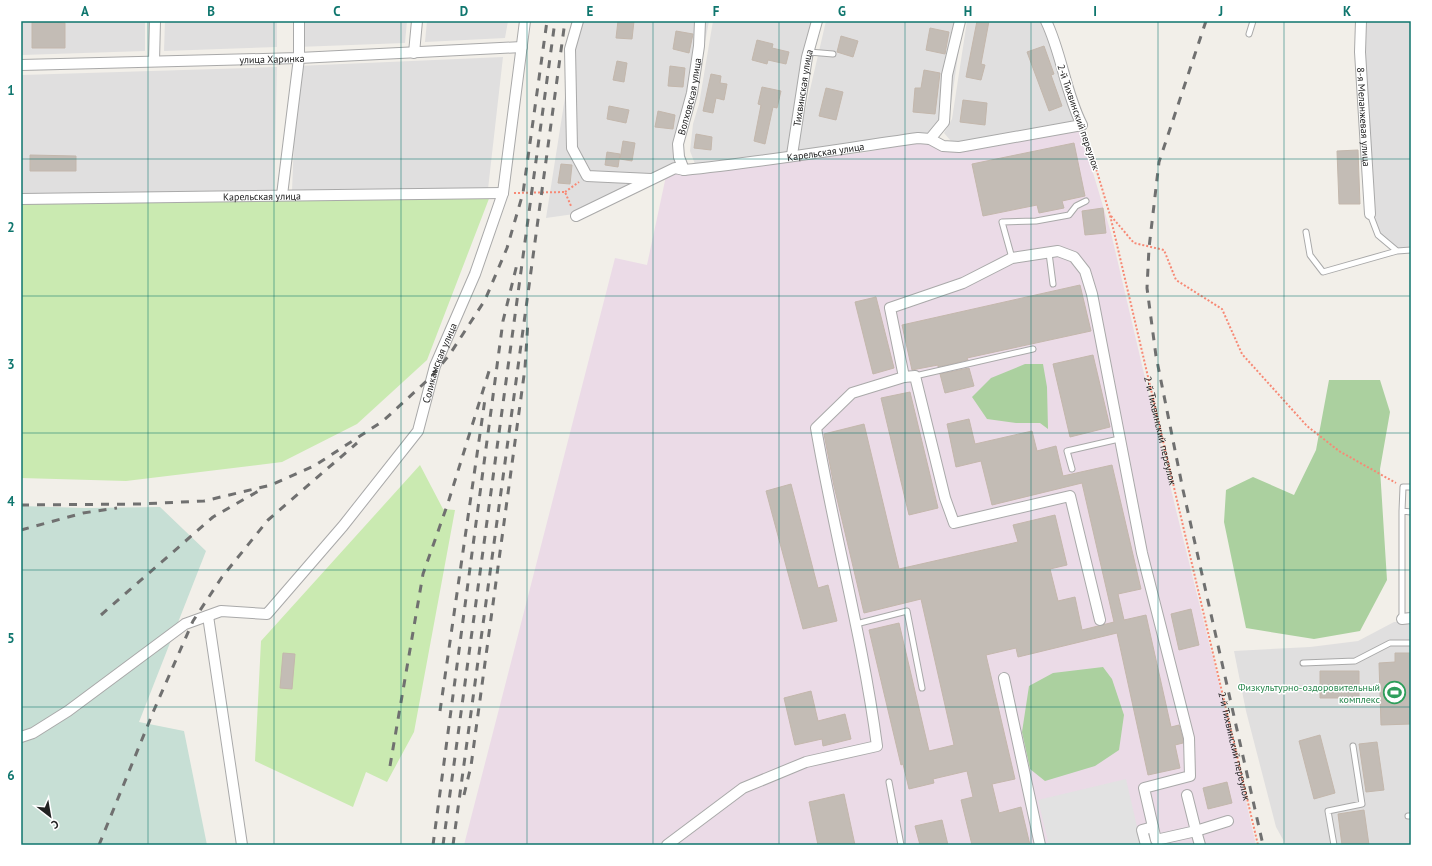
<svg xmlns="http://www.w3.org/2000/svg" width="1432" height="866" font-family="'PT Sans',sans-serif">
	<rect width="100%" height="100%" fill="#f2efe9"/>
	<path fill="#e0dfdf" d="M 22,21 L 145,21 L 145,51 L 22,55 Z
		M 165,21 L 277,21 L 277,47 L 164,51 Z
		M 296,21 L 407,21 L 405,43 L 297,47 Z
		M 427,21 L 508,21 L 505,38 L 425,42 Z
		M 577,21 L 709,21 L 694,102 L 683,142 L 685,163 L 574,214 L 546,218 Z
		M 713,21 L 821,21 L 791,154 L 695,164 L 690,151 L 693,124 L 699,104 Z
		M 826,21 L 963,21 L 949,118 L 937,133 L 795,154 Z
		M 967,21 L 1049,21 L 1083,121 L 967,141 L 951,141 L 944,133 L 952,119 Z
		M 1364,21 L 1411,21 L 1411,248 L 1397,249 L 1380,234 L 1373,213 L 1363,52 Z
		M 503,57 L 488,189 L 292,191 L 297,66 Z
		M 277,67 L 274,192 L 21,195 L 22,75 Z
		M 1394,622 L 1411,622 L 1411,845 L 1286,845 L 1276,827 L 1246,711 L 1234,651 L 1310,647 L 1358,641 Z"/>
	<path fill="#ebdbe7" d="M 1080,129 L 1111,233 L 1176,510 L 1220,687 L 1256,845 L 464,845 L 615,258 L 647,265 L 666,176 L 682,171 L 861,153 L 937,139 L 963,147 Z"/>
	<path fill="#caeab1" d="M 490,196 L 427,360 L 357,424 L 282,462 L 126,481 L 21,478 L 21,204 Z
		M 420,465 L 443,509 L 455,510 L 414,732 L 387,782 L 366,772 L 353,807 L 255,761 L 261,641 Z"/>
	<path fill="#abd09f" d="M 1025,364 L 1043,364 L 1047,387 L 1048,429 L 1040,423 L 1016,423 L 987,419 L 972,397 L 991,378 Z
		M 1329,380 L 1380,380 L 1390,412 L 1380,469 L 1387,580 L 1360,631 L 1314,639 L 1246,628 L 1224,522 L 1226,490 L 1253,477 L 1294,495 L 1316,450 Z
		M 1103,667 L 1112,679 L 1124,715 L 1119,750 L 1095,766 L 1045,781 L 1030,769 L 1022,732 L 1029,686 L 1053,673 Z"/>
	<path fill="#c7dfd5" d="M 21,506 L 85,508 L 160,507 L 206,551 L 139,722 L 184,731 L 207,845 L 21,845 Z"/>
	<path fill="#e2e2e2" d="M 1126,779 L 1141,844 L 1049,845 L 1038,800 Z"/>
	<path fill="#c3bcb5" stroke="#c3b7ac" d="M 37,21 L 65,23 L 65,48 L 32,48 L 32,22 Z
		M 618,21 L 634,21 L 632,39 L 616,38 Z
		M 977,21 L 989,21 L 981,64 L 985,65 L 981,80 L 966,77 Z
		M 930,28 L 949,32 L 945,54 L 926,50 Z
		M 676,31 L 693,34 L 689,53 L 673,49 Z
		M 841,36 L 858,41 L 853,57 L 837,52 Z
		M 757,40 L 773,44 L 772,48 L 789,52 L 786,64 L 768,60 L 767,64 L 752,60 Z
		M 1044,46 L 1054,74 L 1051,75 L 1062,106 L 1049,111 L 1027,52 Z
		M 617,61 L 627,63 L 624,82 L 613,80 Z
		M 670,66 L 685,68 L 683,87 L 668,86 Z
		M 924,70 L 940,73 L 935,114 L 913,112 L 915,88 L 921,88 Z
		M 711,74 L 721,76 L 720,83 L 727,84 L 724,100 L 716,98 L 713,113 L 703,111 Z
		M 762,87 L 781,91 L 777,108 L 773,107 L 765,144 L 754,141 L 761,105 L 758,104 Z
		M 826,88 L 843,92 L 836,120 L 819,116 Z
		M 963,100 L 987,103 L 985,125 L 960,122 Z
		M 609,106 L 629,110 L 626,123 L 607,119 Z
		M 658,111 L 675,115 L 673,129 L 655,127 Z
		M 696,134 L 712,137 L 711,150 L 694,148 Z
		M 623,141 L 635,143 L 632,161 L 620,159 Z
		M 1074,143 L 1085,196 L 1062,201 L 1064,208 L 1039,213 L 1037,205 L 983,216 L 972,164 Z
		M 1358,150 L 1360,204 L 1339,204 L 1337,151 Z
		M 607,152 L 620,154 L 618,167 L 605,165 Z
		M 30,155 L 76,156 L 76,171 L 30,171 Z
		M 561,164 L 572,165 L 570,184 L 558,183 Z
		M 1103,208 L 1106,233 L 1085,235 L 1082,211 Z
		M 1080,285 L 1091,331 L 967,358 L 968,360 L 938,367 L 938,365 L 912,370 L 902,325 Z
		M 876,297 L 894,368 L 873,374 L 855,302 Z
		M 1093,355 L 1110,427 L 1070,437 L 1053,364 Z
		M 969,368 L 974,386 L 945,393 L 940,374 Z
		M 910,392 L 938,508 L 909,515 L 881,398 Z
		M 969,419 L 975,444 L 1032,431 L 1037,451 L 1056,446 L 1063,476 L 1112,465 L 1141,589 L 1118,594 L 1124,620 L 1146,615 L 1171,727 L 1179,725 L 1183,739 L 1183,743 L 1175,745 L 1180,768 L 1148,775 L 1117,633 L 1018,657 L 1016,648 L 986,655 L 1015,779 L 992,784 L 999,813 L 1021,807 L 1030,845 L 972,845 L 961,800 L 973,797 L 967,771 L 933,779 L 934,783 L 909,789 L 903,764 L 901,765 L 869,630 L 899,623 L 929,751 L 954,745 L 921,599 L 864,613 L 834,486 L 824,434 L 864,424 L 899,569 L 1018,542 L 1013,525 L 1055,515 L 1067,565 L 1050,569 L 1058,601 L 1075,597 L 1082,630 L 1114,622 L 1082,483 L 992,505 L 981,461 L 956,467 L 947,424 Z
		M 791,484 L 818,588 L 828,585 L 837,621 L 803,629 L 766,491 Z
		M 1191,609 L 1199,645 L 1179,650 L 1171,614 Z
		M 283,653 L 295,654 L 292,689 L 280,688 Z
		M 1395,653 L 1411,653 L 1411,724 L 1381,725 L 1379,663 L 1395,662 Z
		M 1320,671 L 1359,671 L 1359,698 L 1320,698 Z
		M 811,691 L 818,721 L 845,714 L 851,739 L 823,746 L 822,739 L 795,745 L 784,698 Z
		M 1320,735 L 1335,793 L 1314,799 L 1299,741 Z
		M 1377,742 L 1384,790 L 1366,792 L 1359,744 Z
		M 1227,782 L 1232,803 L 1208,809 L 1203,788 Z
		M 844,794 L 855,845 L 818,845 L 809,802 Z
		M 1364,810 L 1369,845 L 1342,845 L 1338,814 Z
		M 942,820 L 948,845 L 920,845 L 915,826 Z"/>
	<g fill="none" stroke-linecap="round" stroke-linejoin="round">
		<defs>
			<path id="lane" d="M 1249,34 L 1253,21
				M 809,52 L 833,54
				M 1370,214 L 1378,235 L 1397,251 L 1411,250
				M 1306,232 L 1310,255 L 1323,272 L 1397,251
				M 1049,253 L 1053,284
				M 1012,258 L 1002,222 L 1036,221 L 1069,215 L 1076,206 L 1086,201
				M 915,376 L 1033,349
				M 1072,469 L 1067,451 L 1119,439
				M 1402,511 L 1403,487 L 1411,487
				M 1402,619 L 1402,511 L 1411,512
				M 856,624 L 907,611 L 922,688
				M 1303,663 L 1355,661 L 1390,643 L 1411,643
				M 889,782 L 901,845
				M 1408,816 L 1411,816
				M 1334,845 L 1328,811 L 1362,804 L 1353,746"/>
			<g id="street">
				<path d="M 578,21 L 570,49 L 572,148 L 587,176 L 651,179"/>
				<path id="s2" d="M 1361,21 L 1360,52 L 1370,214"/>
				<path d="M 414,53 L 417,21"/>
				<path d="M 154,61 L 155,21"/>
				<path id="s3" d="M 21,65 L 299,58 L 522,47"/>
				<path d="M 930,139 L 944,122 L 947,75 L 960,21"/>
				<path id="s4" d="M 792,155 L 807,57 L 817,21"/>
				<path id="s5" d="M 684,170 L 679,157 L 678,144 L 692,93 L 699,46 L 700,21"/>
				<path d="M 282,195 L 299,58 L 299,21"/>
				<path id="s6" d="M 21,199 L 503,193"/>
				<path id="s7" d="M 576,216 L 675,168 L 684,170 C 763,162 840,149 918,138 L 930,139 L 943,146 L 959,147 L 1082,125 C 1065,92 1062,54 1046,21"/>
				<path d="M 904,377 L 915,376 L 945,498 L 954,523 L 1070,496 L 1100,620"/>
				<path d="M 208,616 L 242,845"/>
				<path d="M 1402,619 L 1411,618"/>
				<path d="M 1004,678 L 1040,845"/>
				<path id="s8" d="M 21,737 L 33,733 L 68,711 L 185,624 L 221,611 L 267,614 L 343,526 L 418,431 L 435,366 L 475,274 L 503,193 L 525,21"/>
				<path d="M 667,845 L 743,788 L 806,762 L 877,746 C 863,639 834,534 816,428 L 852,393 L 904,377 L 890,308 L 963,283 L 1012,258 L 1058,251 L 1074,257 L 1085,271 L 1092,294 L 1142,553 L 1189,738 L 1190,776 L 1144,788 L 1156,840 L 1196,831 L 1187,795"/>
				<path d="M 1146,845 L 1142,830 L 1153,827"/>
				<path d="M 1200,845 L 1196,831 L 1228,821"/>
			</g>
		</defs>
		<use href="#lane" stroke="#a9a9a9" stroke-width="7"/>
		<use href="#street" stroke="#a9a9a9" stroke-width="12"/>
		<g stroke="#f78975" stroke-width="2" stroke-dasharray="2 2" stroke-linecap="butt">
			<path id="s1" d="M 1086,135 L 1110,215 L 1258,845"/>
			<path d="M 565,192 L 579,182"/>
			<path d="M 514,193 L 565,192 L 571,206"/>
			<path d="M 1111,216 L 1134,243 L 1164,250 L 1176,280 L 1222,309 L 1242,354 L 1307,426 L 1339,451 L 1396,483"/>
		</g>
		<use href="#lane" stroke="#fff" stroke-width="5"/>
		<use href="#street" stroke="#fff" stroke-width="10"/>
		<path stroke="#707070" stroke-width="3" stroke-dasharray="8 8" stroke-linecap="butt" d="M 1206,21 L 1159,162 L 1149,248 L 1147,288 L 1156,356 L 1183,490 L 1263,845
			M 21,505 L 141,504 L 204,501 L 271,485 L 314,466 L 383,421 L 432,376 L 450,354 L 485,300 L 507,248 L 523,193 L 547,21
			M 21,530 L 83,513 L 117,508
			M 101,615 L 213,517 L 262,489
			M 440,711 L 485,399
			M 390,766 L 423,574 L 448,503 L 490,368
			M 464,795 L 471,766 L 525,368 L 528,321
			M 99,845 L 154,710 L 193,621 L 222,577 L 268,520 L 357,443
			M 433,845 L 503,321 L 518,260
			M 443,845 L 555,21
			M 453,845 L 565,21"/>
	</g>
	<path fill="none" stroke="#0f766e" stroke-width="1" stroke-opacity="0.55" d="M 148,21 L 148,845M 274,21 L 274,845M 401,21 L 401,845M 527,21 L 527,845M 653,21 L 653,845M 779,21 L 779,845M 905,21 L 905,845M 1031,21 L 1031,845M 1158,21 L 1158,845M 1284,21 L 1284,845M 21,159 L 1411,159M 21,296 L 1411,296M 21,433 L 1411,433M 21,570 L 1411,570M 21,707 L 1411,707"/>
	<defs>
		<symbol id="stadium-ring" viewBox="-11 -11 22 22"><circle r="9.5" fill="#fff" stroke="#2e9e5b" stroke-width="1.5"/><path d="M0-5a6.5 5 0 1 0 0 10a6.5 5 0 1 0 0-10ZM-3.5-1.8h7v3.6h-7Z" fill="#2e9e5b"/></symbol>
	</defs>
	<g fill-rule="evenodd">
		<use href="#stadium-ring" x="1382" y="680" width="25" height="25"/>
	</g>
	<g text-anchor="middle" stroke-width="3" stroke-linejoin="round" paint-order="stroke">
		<g font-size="10" fill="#222" stroke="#fff">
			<text dy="4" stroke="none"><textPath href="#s3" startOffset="251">улица Харинка</textPath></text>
			<text dy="4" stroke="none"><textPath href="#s4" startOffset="68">Тихвинская улица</textPath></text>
			<text dy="4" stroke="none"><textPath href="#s5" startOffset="76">Волховская улица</textPath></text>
			<text transform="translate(1079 117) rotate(71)" y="4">2-й Тихвинский переулок</text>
			<text dy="4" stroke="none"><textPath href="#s2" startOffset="96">8-я Меланжевая улица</textPath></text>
			<text dy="4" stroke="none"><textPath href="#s7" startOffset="262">Карельская улица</textPath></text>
			<text dy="4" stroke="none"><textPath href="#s6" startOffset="241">Карельская улица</textPath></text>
			<text dy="4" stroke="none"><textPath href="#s8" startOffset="593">Соликамская улица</textPath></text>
			<text dy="4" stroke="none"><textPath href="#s1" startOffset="305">2-й Тихвинский переулок</textPath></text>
			<text dy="4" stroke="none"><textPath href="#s1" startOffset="629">2-й Тихвинский переулок</textPath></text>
		</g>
		<g font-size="10" fill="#27864d" stroke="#fff" text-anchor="end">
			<text x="1380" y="691">Физкультурно-оздоровительный<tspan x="1380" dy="12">комплекс</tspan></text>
		</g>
	</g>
	<rect width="1432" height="866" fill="none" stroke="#ffffff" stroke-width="44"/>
	<g transform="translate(50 816) rotate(149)" stroke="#ffffff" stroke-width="3" paint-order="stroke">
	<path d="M0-3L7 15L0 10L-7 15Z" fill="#222222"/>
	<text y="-6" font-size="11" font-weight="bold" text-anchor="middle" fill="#222222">С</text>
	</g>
	<rect x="22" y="22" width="1388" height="822" fill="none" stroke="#0f766e" stroke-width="1.5"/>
	<g font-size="13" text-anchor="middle" font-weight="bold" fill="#0f766e">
		<text x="85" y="16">A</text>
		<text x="211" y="16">B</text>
		<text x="337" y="16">C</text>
		<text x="464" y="16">D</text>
		<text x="590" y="16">E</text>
		<text x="716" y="16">F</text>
		<text x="842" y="16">G</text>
		<text x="968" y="16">H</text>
		<text x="1095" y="16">I</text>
		<text x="1221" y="16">J</text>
		<text x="1347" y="16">K</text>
		<text x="11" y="95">1</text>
		<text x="11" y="232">2</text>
		<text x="11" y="369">3</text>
		<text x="11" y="506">4</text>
		<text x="11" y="643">5</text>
		<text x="11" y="780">6</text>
	</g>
</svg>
